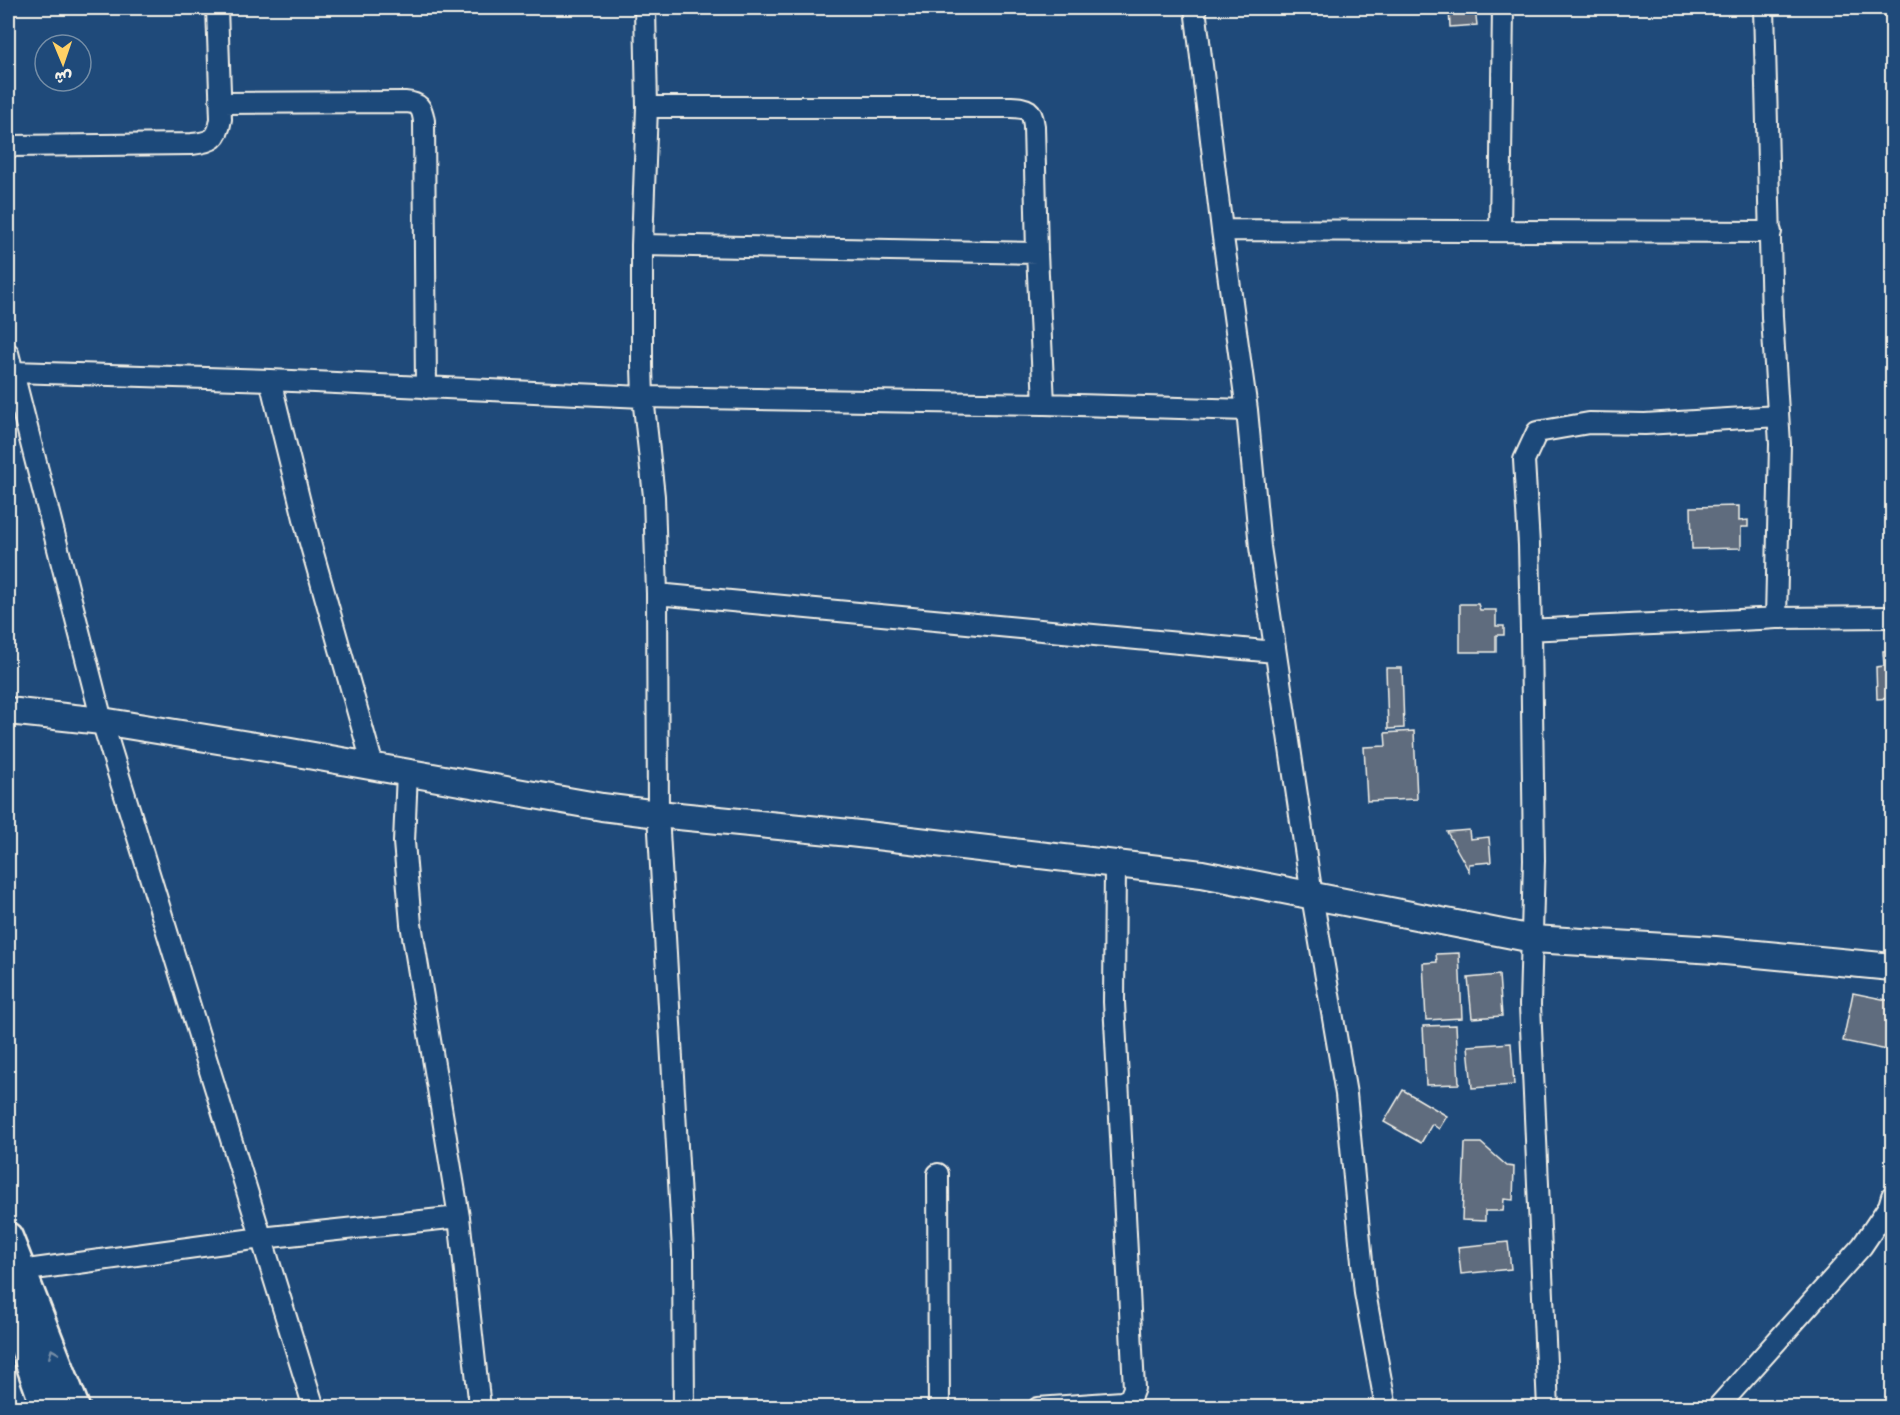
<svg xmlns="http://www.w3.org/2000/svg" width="1900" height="1415" font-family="Dekko,'Playpen Sans Arabic',sans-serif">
	<rect width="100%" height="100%" fill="#1f4a7a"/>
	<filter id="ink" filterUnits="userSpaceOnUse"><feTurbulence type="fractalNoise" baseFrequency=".0167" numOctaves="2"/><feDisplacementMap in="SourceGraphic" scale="12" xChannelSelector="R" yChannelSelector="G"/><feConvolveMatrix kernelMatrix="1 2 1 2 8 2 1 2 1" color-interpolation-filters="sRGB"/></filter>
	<g filter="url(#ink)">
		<path fill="#5e6c7e" stroke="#f4f1e8" stroke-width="1.5" d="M 1449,8 L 1475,8 L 1477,25 L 1450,27 Z
			M 1739,506 L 1739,521 L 1748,520 L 1748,527 L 1741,527 L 1741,548 L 1692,549 L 1691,507 Z
			M 1460,604 L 1478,604 L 1480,610 L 1496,610 L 1496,626 L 1504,626 L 1504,635 L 1496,635 L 1496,652 L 1460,652 Z
			M 1892,650 L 1892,698 L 1877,699 L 1876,667 L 1884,666 L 1883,651 Z
			M 1386,668 L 1402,668 L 1404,728 L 1388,729 Z
			M 1414,731 L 1417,799 L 1367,801 L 1364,747 L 1386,746 L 1385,733 Z
			M 1469,830 L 1470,839 L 1489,837 L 1491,862 L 1469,864 L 1469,871 L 1447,832 Z
			M 1459,953 L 1462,1018 L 1426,1020 L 1423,963 L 1437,962 L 1436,954 Z
			M 1499,975 L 1502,1016 L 1472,1018 L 1468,978 Z
			M 1853,993 L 1892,1001 L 1892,1051 L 1843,1041 Z
			M 1456,1025 L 1459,1084 L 1426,1085 L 1423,1026 Z
			M 1511,1043 L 1514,1085 L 1472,1088 L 1468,1046 Z
			M 1403,1090 L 1447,1116 L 1439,1129 L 1432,1124 L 1421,1143 L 1384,1122 Z
			M 1465,1143 L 1481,1143 L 1507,1166 L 1514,1167 L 1513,1200 L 1504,1199 L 1503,1211 L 1485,1211 L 1485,1221 L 1462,1220 Z
			M 1508,1242 L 1511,1269 L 1461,1274 L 1458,1247 Z"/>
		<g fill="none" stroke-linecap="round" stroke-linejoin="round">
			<defs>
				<path id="minor" d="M 645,8 L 647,107 L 642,245 L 642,366 L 643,397 L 654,496 L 657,594 L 658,814 L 683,1251 L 684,1408
					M 1195,8 L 1222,230 L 1247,410 L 1260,547 L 1312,896 L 1346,1094 L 1365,1293 L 1386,1408
					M 221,103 L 405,102 C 419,103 422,107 424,121 L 426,388
					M 647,107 L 1011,107 C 1028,108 1032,109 1034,126 L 1037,253 L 1044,404
					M 8,146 L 192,144 C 212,142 218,139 221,119 L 217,8
					M 1222,230 L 1771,232
					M 1500,231 L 1503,8
					M 642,245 L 1037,253
					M 8,353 L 102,721 L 314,1408
					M 13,372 L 270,380 L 643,397 L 1044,404 L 1247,410
					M 270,380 L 309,539 L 373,766
					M 657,594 L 1275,652
					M 1776,618 L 1892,617
					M 1531,630 L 1529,545 L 1524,460 L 1537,432 L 1589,423 L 1645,424 L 1778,416
					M 938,1174 L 939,1408
					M 459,1217 L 480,1408
					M 20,1271 L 261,1238 L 459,1217 L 411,924 L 404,842 L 407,772
					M 1038,1408 L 1122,1402 L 1130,1398 L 1134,1388 L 1114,1002 L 1115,864
					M 1548,1408 L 1530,1005 L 1534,860 L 1531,630 C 1613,625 1695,623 1776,618 L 1780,444 L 1772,317 L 1764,8
					M 1717,1408 L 1862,1246 L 1889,1206 L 1892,1196"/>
				<path id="tertiary" d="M 8,711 L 102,721 L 291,752 L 602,807 L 658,814 L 850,833 L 1202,874 L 1533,939 L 1715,950 L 1892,967"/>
				<path id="secondary" d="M 8,1237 L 75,1408
					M 8,1301 L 46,1408"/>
			</defs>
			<use href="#minor" stroke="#f4f1e8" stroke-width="24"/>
			<use href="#tertiary" stroke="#f4f1e8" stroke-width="30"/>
			<use href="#secondary" stroke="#f4f1e8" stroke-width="33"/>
			<use href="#minor" stroke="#1f4a7a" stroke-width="20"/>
			<use href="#tertiary" stroke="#1f4a7a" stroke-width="26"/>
			<use href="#secondary" stroke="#1f4a7a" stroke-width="28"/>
		</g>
		<defs><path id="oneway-chevron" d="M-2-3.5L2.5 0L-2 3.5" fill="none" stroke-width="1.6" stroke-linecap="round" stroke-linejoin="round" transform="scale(1.5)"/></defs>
		<use stroke="#748da6" href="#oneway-chevron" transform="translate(53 1353) rotate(-112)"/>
	</g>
	<rect width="1900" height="1415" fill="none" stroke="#1f4a7a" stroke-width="30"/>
	<rect x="15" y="15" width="1870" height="1385" fill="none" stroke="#f4f1e8" stroke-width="2" filter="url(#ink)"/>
	<g transform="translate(63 63) rotate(178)"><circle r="28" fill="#1f4a7a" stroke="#748da6" stroke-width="1.5"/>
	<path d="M0-4.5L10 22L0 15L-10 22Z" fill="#ffd166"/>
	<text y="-9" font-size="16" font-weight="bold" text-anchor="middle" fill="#f4f1e8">ش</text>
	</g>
</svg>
